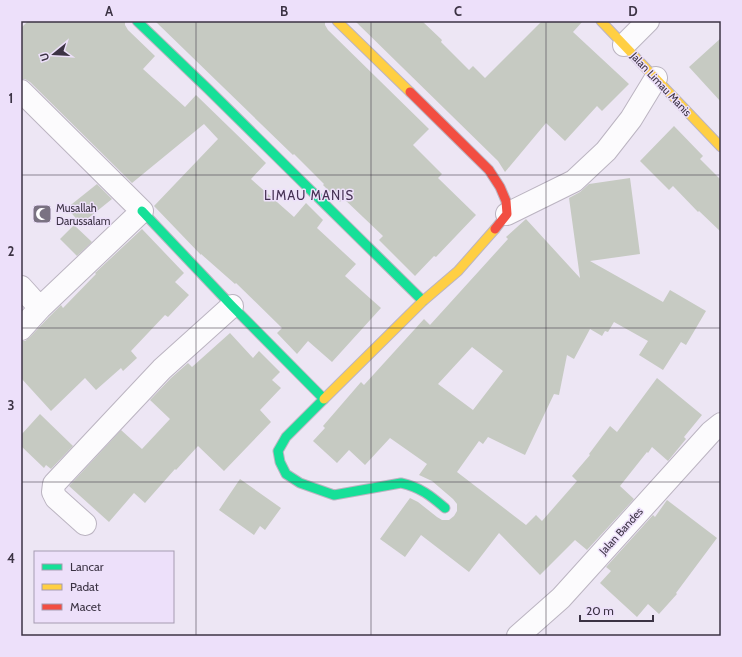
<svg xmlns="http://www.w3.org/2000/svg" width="742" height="657" font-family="Cabin,sans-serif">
	<rect width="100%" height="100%" fill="#ede6f4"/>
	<path fill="#c6cac2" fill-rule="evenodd" d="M 28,21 L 125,21 L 125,25 L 128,30 L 155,56 L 143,69 L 185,107 L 196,95 L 266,163 L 251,179 L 294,217 L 306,203 L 323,220 L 317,228 L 356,264 L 345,276 L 381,308 L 332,362 L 308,341 L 297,354 L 277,333 L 282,328 L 236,283 L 235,284 L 201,254 L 201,255 L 154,206 L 218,139 L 204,124 L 132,183 L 30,82 L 25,79 L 21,79 L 21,28 Z
		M 155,21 L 325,21 L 325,25 L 328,30 L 429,129 L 413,145 L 442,174 L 438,178 L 476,215 L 436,257 L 434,256 L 415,276 L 379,240 L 383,236 L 343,198 L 340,202 L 323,185 L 324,184 L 294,154 L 293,155 Z
		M 355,21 L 422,21 L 442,40 L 441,42 L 469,70 L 473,66 L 485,78 L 542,21 L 583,21 L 573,32 L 629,84 L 602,111 L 597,106 L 565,141 L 546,123 L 505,172 L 498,161 Z
		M 721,38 L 721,102 L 689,67 Z
		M 674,126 L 703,156 L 700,159 L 721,180 L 721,232 L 699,211 L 698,212 L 673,186 L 669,190 L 640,161 Z
		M 630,178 L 640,254 L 590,261 L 663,302 L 670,290 L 706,311 L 686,345 L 681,342 L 663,370 L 639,355 L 648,341 L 614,322 L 608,332 L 605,331 L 602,336 L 590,329 L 574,359 L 567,355 L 559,395 L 554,394 L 525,455 L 488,437 L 483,444 L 479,441 L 457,472 L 526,525 L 536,515 L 542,521 L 577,481 L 572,476 L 590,455 L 589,454 L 610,426 L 617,432 L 657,378 L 702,415 L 684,437 L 686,439 L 668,461 L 652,447 L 648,453 L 647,452 L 620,486 L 634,499 L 587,550 L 575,540 L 540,575 L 499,533 L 469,572 L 421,535 L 405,557 L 380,539 L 410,498 L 418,502 L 437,517 L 442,520 L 449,520 L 454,516 L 457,511 L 457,504 L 453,499 L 432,481 L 419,475 L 427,464 L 390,438 L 365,465 L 349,450 L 337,463 L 313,441 L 325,428 L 323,426 L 361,382 L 364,385 L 424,319 L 430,325 L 508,239 L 506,237 L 526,219 L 580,278 L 569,198 L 580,192 L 589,184 ZM 472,347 L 503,371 L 473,410 L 438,384 Z
		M 97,184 L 112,199 L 81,224 L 67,208 Z
		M 74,225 L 92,242 L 77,256 L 60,239 Z
		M 142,229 L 184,273 L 175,282 L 189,295 L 168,317 L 165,315 L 131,351 L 137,358 L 123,371 L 121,368 L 96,390 L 85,378 L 51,411 L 21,378 L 21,341 L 25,341 L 30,337 L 49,317 L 61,305 L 63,308 L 96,274 L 95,273 Z
		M 230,333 L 253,358 L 259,351 L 280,372 L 272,380 L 281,388 L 260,410 L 271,422 L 224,471 L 198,446 L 176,470 L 175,469 L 145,503 L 134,493 L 109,522 L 69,486 L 121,430 L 142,449 L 170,419 L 150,400 L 171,378 L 188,363 L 192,367 Z
		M 40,414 L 73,446 L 51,469 L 46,465 L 44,468 L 21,446 L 21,435 Z
		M 240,479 L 281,508 L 265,530 L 260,526 L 254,535 L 219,510 Z
		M 667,500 L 717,538 L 676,593 L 677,594 L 659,614 L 648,604 L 637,617 L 600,583 L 611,571 L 606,567 L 653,515 L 655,517 Z"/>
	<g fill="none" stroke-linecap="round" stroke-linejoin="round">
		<defs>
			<path id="street" d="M 624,45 L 648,21
				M 21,91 L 142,211 L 40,308 L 21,329
				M 507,214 L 574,181 L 606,151 L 631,119 L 656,78
				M 21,287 L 40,308
				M 85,524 L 56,498 L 53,492 L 54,484 L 162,369 L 232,306
				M 518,636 L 561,598 L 711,432 L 721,424"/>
			<path id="fast" d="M 137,21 L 208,89 L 423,301
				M 142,211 L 232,306 L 324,399 L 286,437 L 278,451 L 280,462 L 286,474 L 300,483 L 334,495 L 401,483 C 420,487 431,496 445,508"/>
			<path id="slow" d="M 337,21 L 410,92
				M 601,21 L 721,147
				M 324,399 L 423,301 L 458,271 L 495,229"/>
			<path id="jam" d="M 410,92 L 489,170 L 500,187 L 506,201 L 507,214 L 495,229"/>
		</defs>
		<use href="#street" stroke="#bbb4c1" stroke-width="24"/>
		<use href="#fast" stroke="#bbb4c1" stroke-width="11"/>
		<use href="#slow" stroke="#bbb4c1" stroke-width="11"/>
		<use href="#jam" stroke="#bbb4c1" stroke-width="11"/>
		<use href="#street" stroke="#fcfbfd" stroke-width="22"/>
		<use href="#fast" stroke="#16e098" stroke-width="9"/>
		<use href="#slow" stroke="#ffcf43" stroke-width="9"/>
		<use href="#jam" stroke="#f24e42" stroke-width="9"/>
	</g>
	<path fill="none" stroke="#3c3344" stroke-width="1" stroke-opacity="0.55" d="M 196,21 L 196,636M 371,21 L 371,636M 546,21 L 546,636M 21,175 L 721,175M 21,328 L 721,328M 21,482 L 721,482"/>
	<defs>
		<symbol id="mosque-square" viewBox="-11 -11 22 22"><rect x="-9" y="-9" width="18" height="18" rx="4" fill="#7a7282" stroke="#ede0fa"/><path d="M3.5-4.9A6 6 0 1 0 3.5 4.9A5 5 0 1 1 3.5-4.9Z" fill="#fff"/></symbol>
	</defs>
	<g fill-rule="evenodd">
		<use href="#mosque-square" x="31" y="203" width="22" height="22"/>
	</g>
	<g text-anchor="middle" stroke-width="3" stroke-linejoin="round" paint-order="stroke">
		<g font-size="11" fill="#3c3344" stroke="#ede0fa">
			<text transform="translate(661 84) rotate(47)" y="4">Jalan Limau Manis</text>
			<text transform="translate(621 531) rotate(-48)" y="4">Jalan Bandes</text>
		</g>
		<g font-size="11" fill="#3c3344" stroke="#ede0fa" text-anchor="start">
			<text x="56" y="212">Musallah<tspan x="56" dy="13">Darussalam</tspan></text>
		</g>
		<g font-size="13" letter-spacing="1" fill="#453153" stroke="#ede0fa">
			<text x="309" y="200">LIMAU MANIS</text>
		</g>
	</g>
	<rect width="742" height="657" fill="none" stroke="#ede0fa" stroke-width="44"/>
	<rect x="34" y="551" width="140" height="72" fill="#ede0fa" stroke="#a69bb1"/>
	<rect x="42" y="564" width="20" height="6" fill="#16e098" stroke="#a69bb1"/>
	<text x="70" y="571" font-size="12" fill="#3c3344">Lancar</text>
	<rect x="42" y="584" width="20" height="6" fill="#ffcf43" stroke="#a69bb1"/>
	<text x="70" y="591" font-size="12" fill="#3c3344">Padat</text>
	<rect x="42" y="604" width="20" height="6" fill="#f24e42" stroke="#a69bb1"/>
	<text x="70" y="611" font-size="12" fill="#3c3344">Macet</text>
	<g transform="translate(54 54) rotate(252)" stroke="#ede0fa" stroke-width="3" paint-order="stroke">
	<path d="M0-3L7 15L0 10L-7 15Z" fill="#3c3344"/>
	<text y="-6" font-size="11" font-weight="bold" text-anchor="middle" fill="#3c3344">U</text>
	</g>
	<path d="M580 615v6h73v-6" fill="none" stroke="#3c3344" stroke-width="2"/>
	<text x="586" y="615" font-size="12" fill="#3c3344" stroke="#ede0fa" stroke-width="3" paint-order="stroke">20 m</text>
	<rect x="22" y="22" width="698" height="613" fill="none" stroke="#3c3344" stroke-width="1.5"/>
	<g font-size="13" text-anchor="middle" font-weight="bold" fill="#3c3344">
		<text x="109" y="16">A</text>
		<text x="284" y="16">B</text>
		<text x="458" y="16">C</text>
		<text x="633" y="16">D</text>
		<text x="11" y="103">1</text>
		<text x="11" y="256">2</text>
		<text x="11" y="410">3</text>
		<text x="11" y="563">4</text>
	</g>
</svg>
